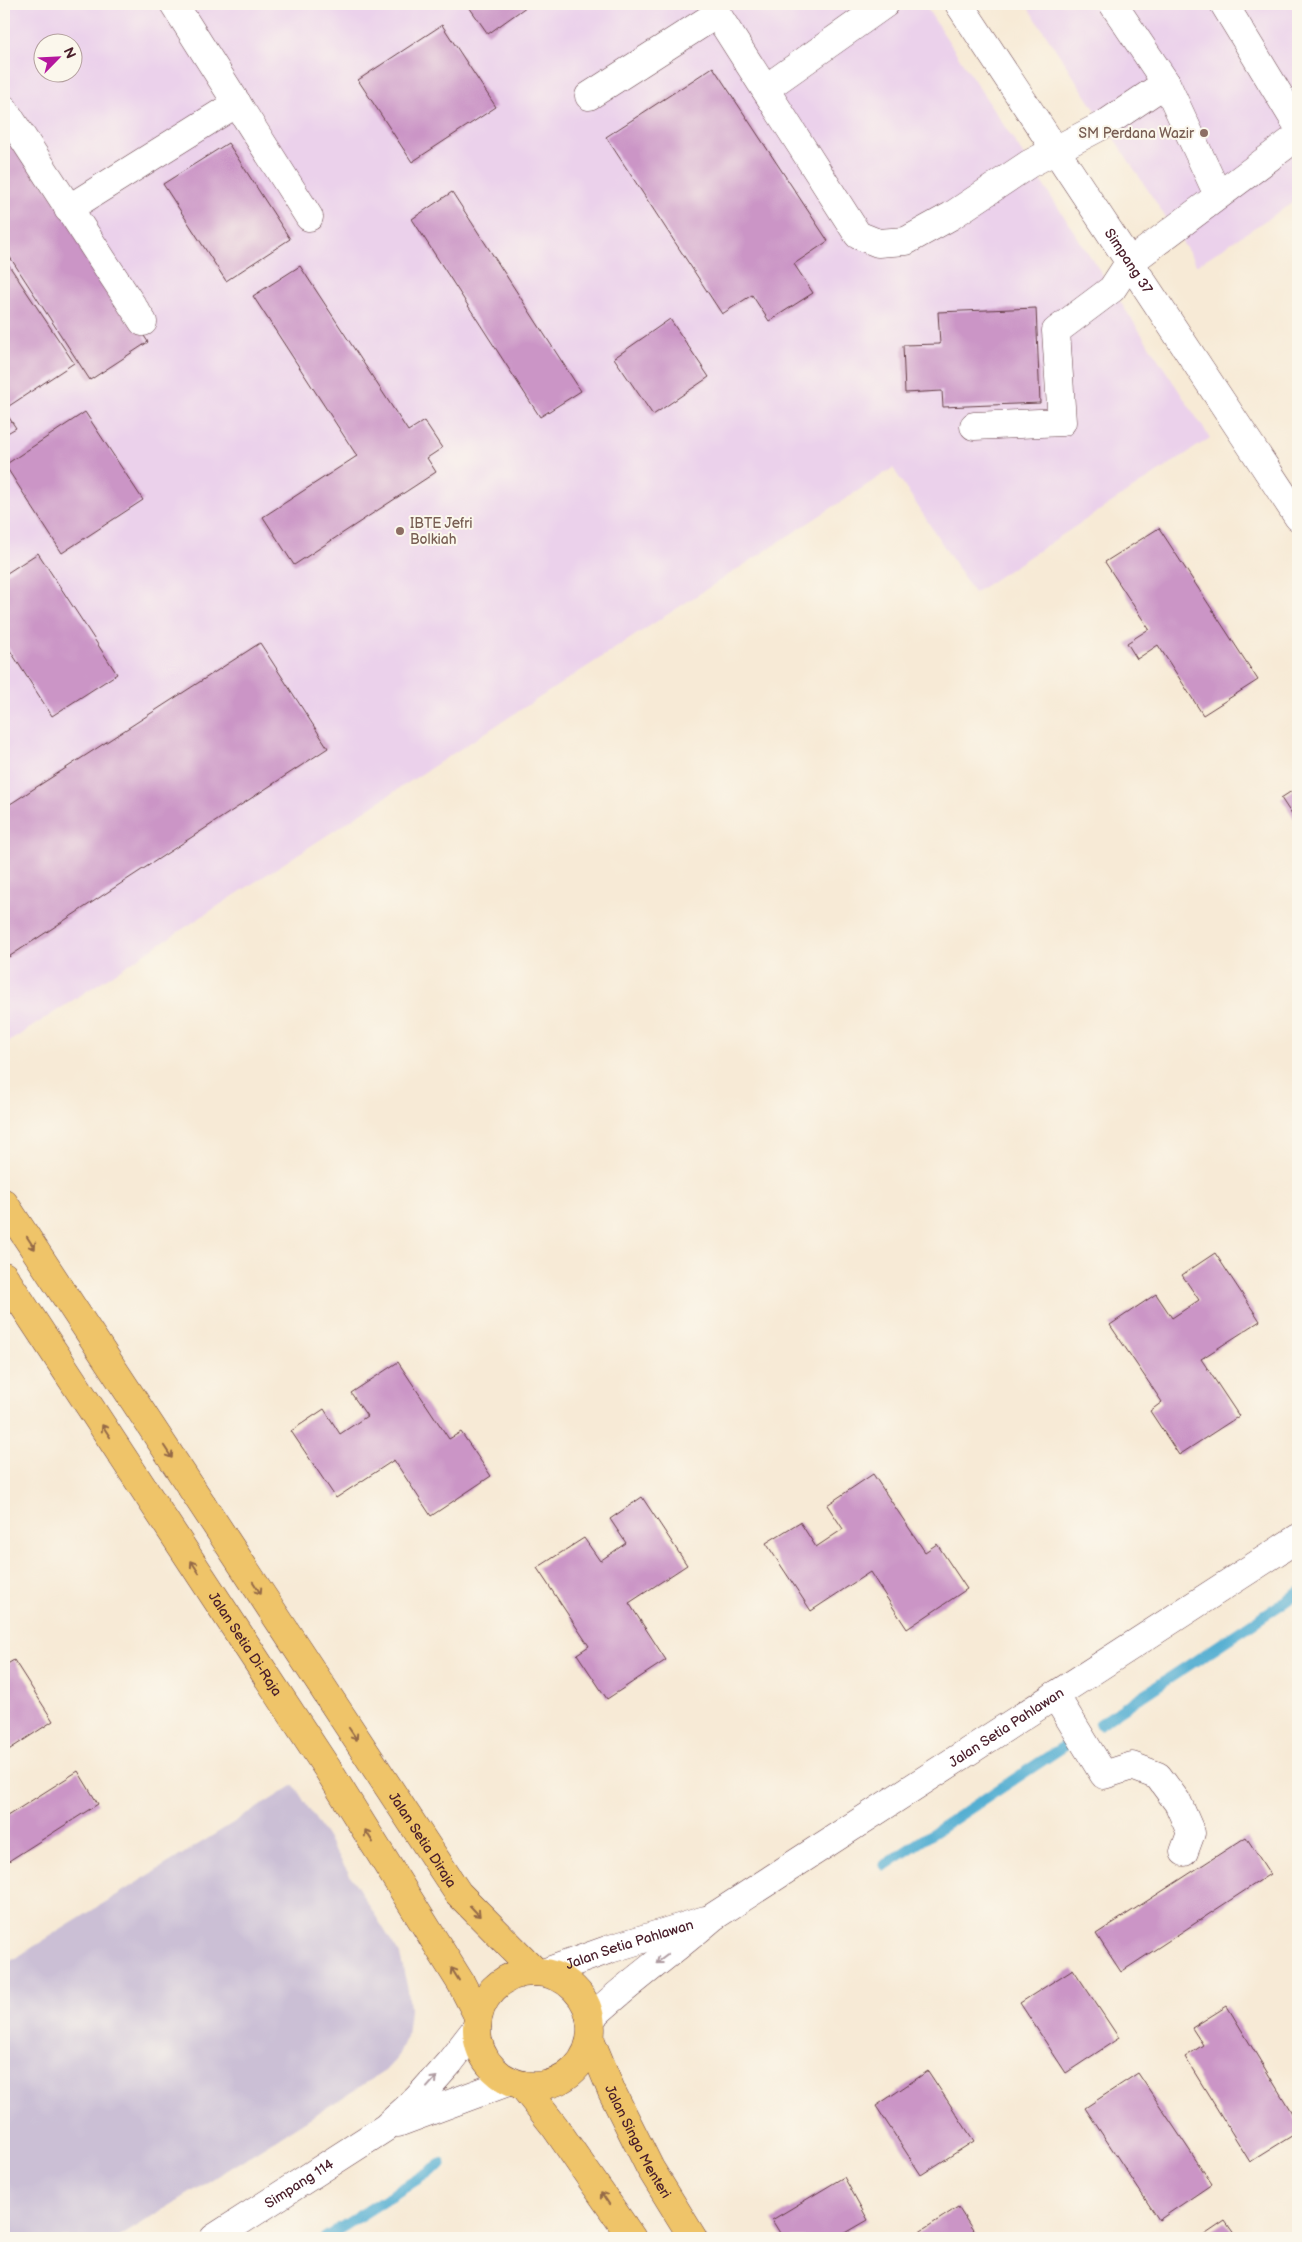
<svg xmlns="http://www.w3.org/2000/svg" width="1302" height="2242" font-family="'Balsamiq Sans',sans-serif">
	<rect width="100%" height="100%" fill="#fbf7ec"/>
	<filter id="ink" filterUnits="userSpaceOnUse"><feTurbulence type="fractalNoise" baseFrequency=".02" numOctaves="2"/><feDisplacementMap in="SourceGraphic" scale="10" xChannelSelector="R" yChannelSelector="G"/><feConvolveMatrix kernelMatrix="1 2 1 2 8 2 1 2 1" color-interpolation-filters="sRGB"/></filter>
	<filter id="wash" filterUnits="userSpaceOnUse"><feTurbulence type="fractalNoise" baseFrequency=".0096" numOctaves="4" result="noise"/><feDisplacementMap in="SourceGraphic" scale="20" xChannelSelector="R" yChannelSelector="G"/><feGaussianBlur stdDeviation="1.12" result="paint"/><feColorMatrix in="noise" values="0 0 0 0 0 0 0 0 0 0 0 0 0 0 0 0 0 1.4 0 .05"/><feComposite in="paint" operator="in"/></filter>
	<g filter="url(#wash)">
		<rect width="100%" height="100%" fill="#f7ead6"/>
		<path fill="#ebd1eb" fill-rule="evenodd" d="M 4,4 L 924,4 L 1210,438 L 974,593 L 893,468 L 4,1045 ZM 42,42 L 72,42 L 72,72 L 42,72 Z
			M 1026,4 L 1298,4 L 1298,199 L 1197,265 Z"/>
		<path fill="#cbbfd5" d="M 294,1785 L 400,1955 L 408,1990 L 410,2009 L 407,2036 L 397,2058 L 385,2071 L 118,2238 L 4,2238 L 4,1965 Z"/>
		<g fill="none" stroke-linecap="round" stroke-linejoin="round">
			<path stroke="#54afd2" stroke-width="11" d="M 1100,1724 L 1298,1593
				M 885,1865 L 1063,1747
				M 325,2238 L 441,2164"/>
		</g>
		<g id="blocks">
			<path fill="#cb95c6" d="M 467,4 L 530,4 L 488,34 Z
				M 442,25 L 496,107 L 412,162 L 358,80 Z
				M 713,67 L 828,241 L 794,264 L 813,293 L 769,321 L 752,295 L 722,314 L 606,137 Z
				M 4,122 L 148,342 L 90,380 L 4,248 Z
				M 228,143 L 290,239 L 226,281 L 163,184 Z
				M 452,192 L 581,391 L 540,417 L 412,219 Z
				M 4,258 L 74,363 L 9,406 L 4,399 Z
				M 300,266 L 408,431 L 424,421 L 442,448 L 427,458 L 436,472 L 294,565 L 263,517 L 357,456 L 253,296 Z
				M 1036,308 L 1040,403 L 943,407 L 942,391 L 905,393 L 903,345 L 940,344 L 938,312 Z
				M 670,319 L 709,377 L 653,415 L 614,358 Z
				M 4,410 L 16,428 L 4,435 Z
				M 85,412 L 143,500 L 62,553 L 5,465 Z
				M 1159,528 L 1258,680 L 1203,715 L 1158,645 L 1137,659 L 1127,643 L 1149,629 L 1105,562 Z
				M 38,553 L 117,674 L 52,716 L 4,641 L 4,575 Z
				M 260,643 L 328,748 L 4,960 L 4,808 Z
				M 1298,787 L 1298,824 L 1281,798 Z
				M 1215,1253 L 1260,1321 L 1201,1359 L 1239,1416 L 1179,1455 L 1150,1411 L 1162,1402 L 1110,1325 L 1156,1294 L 1172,1318 L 1199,1300 L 1182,1275 Z
				M 398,1362 L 449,1439 L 461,1432 L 491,1476 L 431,1516 L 394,1460 L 336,1498 L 291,1431 L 324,1409 L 340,1434 L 367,1416 L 351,1393 Z
				M 873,1474 L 925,1552 L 937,1544 L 967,1589 L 907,1629 L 870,1572 L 811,1611 L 766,1543 L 800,1522 L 816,1547 L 843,1529 L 827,1505 Z
				M 642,1497 L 687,1565 L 629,1603 L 666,1660 L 607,1699 L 577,1654 L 589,1646 L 537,1568 L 584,1538 L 600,1561 L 626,1543 L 610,1519 Z
				M 14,1660 L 53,1721 L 4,1753 L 4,1666 Z
				M 78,1771 L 98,1804 L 4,1864 L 4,1818 Z
				M 1246,1837 L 1270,1874 L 1121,1972 L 1096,1934 Z
				M 1073,1969 L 1119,2038 L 1066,2073 L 1020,2003 Z
				M 1227,2006 L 1298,2123 L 1298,2132 L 1250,2162 L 1185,2057 L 1203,2045 L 1192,2028 Z
				M 928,2071 L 974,2141 L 921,2175 L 876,2106 Z
				M 1138,2073 L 1212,2184 L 1159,2220 L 1085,2108 Z
				M 844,2177 L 868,2220 L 837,2238 L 783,2238 L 772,2220 Z
				M 958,2207 L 978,2238 L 910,2238 Z
				M 1225,2221 L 1237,2238 L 1200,2238 Z"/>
		</g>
	</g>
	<g filter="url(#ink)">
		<use href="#blocks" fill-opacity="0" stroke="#643d45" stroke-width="1"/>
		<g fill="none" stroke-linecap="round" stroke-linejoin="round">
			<defs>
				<g id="minor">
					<path d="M 174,4 L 309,217"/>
					<path id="s1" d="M 959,4 L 1298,517"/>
					<path d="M 1113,4 L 1166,83 L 1218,195"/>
					<path d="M 1224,4 L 1298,126"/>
					<path d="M 765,89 L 885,4"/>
					<path d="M 589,96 L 717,14 L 858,235 L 878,243 L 906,241 L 951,216 L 1029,164 L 1105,124 L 1166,83"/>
					<path d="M 4,109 L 143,322"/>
					<path d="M 68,209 L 237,103"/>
					<path d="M 974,426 L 1062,422 L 1056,331 L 1112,289 L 1129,263 L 1298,136"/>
					<path d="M 1055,1695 L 1104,1775 L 1132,1766 L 1158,1776 L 1178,1803 L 1191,1833 L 1184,1852"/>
					<path id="s2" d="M 546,1972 L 610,1949 L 705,1920"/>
					<path id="s3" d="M 590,2019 C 629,1982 673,1952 713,1917 L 1298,1538"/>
					<path d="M 398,2123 L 511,2081"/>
					<path id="s4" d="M 214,2238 L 385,2128 L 418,2098 L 450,2062 L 477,2027"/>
				</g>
				<g id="major">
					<path id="s5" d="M 4,1203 L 458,1893 L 536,1972"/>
					<path id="s6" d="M 4,1276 L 327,1768 L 461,1983 L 478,2016"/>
					<circle cx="534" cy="2029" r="57"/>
					<path id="s7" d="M 591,2041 L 612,2092 L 650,2168 L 693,2238"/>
					<path d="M 522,2085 L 555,2127 L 632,2238"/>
				</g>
			</defs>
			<use href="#minor" stroke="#643d45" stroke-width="29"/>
			<use href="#major" stroke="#643d45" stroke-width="29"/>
			<use href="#minor" stroke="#fff" stroke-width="28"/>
			<use href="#major" stroke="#efc469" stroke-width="28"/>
		</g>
		<defs><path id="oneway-shaft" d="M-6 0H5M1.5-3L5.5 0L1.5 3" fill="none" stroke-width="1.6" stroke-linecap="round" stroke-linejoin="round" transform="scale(1.25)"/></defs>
		<g stroke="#946947">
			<use href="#oneway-shaft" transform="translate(31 1243) rotate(57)"/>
			<use href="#oneway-shaft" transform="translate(106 1431) rotate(-123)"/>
			<use href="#oneway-shaft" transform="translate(168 1452) rotate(57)"/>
			<use href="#oneway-shaft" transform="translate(195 1567) rotate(-123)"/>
			<use href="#oneway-shaft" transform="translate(257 1588) rotate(57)"/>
			<use href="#oneway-shaft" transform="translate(353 1734) rotate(56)"/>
			<use href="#oneway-shaft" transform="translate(369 1836) rotate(-122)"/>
			<use href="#oneway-shaft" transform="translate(475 1911) rotate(47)"/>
			<use href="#oneway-shaft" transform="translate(455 1974) rotate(-122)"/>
			<use href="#oneway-shaft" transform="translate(605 2198) rotate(-124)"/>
		</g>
		<g stroke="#ae9aa0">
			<use href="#oneway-shaft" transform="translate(662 1959) rotate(143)"/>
			<use href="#oneway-shaft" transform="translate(432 2082) rotate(-48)"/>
		</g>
	</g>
	<g fill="#8d6e63" stroke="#fbf7ec" stroke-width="2">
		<circle cx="1204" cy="133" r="5"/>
		<circle cx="400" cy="531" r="5"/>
	</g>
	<g text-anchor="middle" stroke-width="4" stroke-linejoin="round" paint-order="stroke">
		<g font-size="14" fill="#785e54" stroke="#fbf7ec" text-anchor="end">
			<text x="1194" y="138">SM Perdana Wazir</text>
			<text x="410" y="528" text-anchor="start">IBTE Jefri<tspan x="410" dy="16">Bolkiah</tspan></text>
		</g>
		<g font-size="14" fill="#4a1f2b" stroke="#fbf7ec">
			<text dy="5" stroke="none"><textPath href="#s1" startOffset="308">Simpang 37</textPath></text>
			<text dy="5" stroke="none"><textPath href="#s6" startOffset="440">Jalan Setia Di-Raja</textPath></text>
			<text dy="5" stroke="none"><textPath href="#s3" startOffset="509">Jalan Setia Pahlawan</textPath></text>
			<text dy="5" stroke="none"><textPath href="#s5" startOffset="762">Jalan Setia Diraja</textPath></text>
			<text dy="5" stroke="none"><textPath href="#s2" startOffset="88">Jalan Setia Pahlawan</textPath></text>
			<text dy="5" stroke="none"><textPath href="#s7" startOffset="111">Jalan Singa Menteri</textPath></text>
			<text dy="5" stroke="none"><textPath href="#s4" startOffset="101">Simpang 114</textPath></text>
		</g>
	</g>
	<rect width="1302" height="2242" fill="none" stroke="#fbf7ec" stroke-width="20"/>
	<g transform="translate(58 58) rotate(66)"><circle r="24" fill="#fbf7ec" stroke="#b4a19f"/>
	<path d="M0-4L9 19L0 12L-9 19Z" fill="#b5179e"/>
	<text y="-8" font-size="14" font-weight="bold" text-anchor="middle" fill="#4a1f2b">N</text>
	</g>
</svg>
